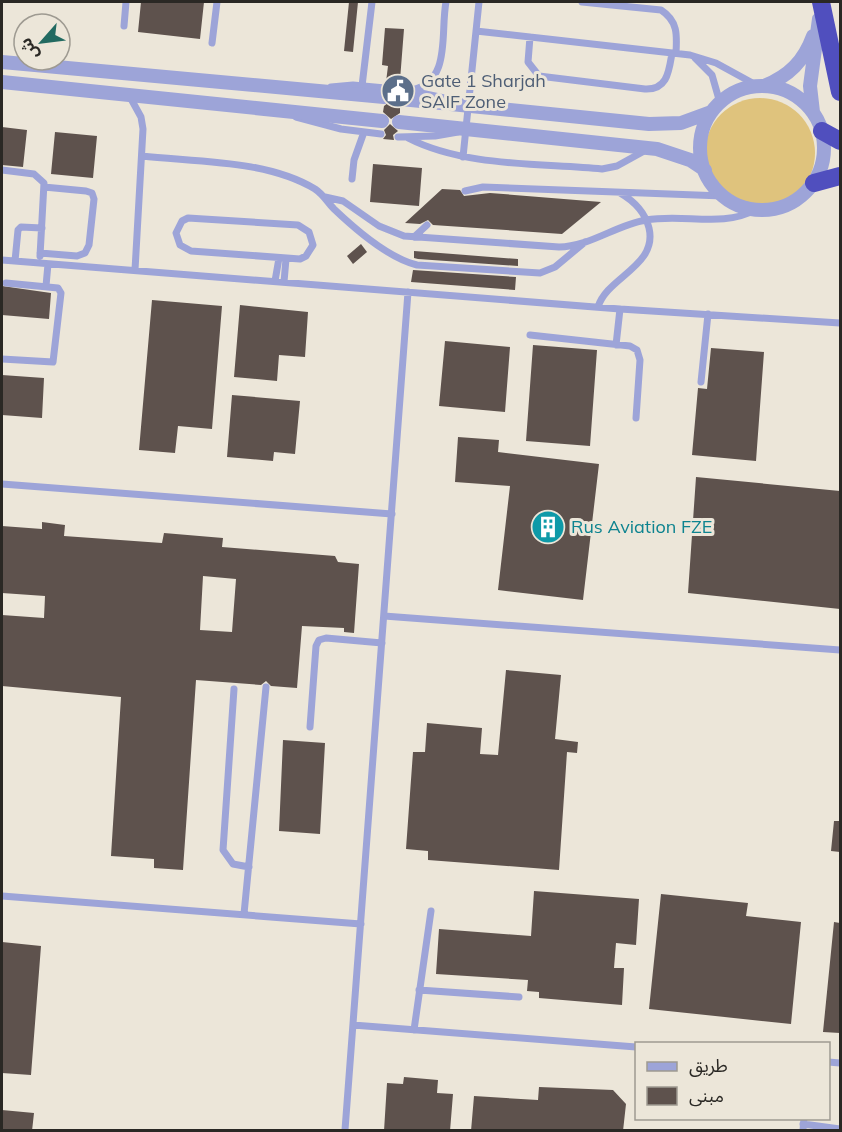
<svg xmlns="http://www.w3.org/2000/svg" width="842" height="1132" font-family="Mulish,'Noto Sans Arabic',sans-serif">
	<rect width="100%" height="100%" fill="#ece6d9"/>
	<path fill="#dfc37d" d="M705 153a55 55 0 1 1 110 0a55 55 0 1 1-110 0Z"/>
	<path fill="#5e524d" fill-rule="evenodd" d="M 141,2 L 204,2 L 200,39 L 138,32 Z
		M 349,2 L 358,2 L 353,52 L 344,51 Z
		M 385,28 L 404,29 L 400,80 L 403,83 L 397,86 L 393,96 L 390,85 L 386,82 L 388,66 L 382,65 Z
		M 392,100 L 400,108 L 400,113 L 391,119 L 383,112 L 384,106 Z
		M 390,124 L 398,131 L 393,135 L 394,140 L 383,139 L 386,135 L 384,130 Z
		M 2,127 L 27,130 L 23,167 L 2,165 Z
		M 55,132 L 97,136 L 93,178 L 51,174 Z
		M 373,164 L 422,168 L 419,206 L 370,202 Z
		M 442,189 L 460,190 L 464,196 L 490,193 L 601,202 L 562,234 L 433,225 L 428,220 L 420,224 L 405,223 Z
		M 361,244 L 367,252 L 353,264 L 347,256 Z
		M 414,251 L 518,259 L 518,266 L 418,259 L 414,258 Z
		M 413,270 L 516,277 L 515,290 L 411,282 Z
		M 2,286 L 51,293 L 49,319 L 2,315 Z
		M 152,300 L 222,306 L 212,429 L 178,426 L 175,453 L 139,450 Z
		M 240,305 L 308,312 L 305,357 L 279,355 L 277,381 L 234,377 Z
		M 445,341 L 510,347 L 505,412 L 439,406 Z
		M 533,345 L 597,350 L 590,446 L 526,441 Z
		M 711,348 L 764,352 L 756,461 L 692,455 L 698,388 L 707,389 Z
		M 2,375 L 44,378 L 42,418 L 2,415 Z
		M 232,395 L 300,401 L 295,454 L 274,452 L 273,461 L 227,457 Z
		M 458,437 L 499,440 L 498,452 L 599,464 L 583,600 L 498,590 L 510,486 L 455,482 Z
		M 696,477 L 840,491 L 840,609 L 688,593 Z
		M 42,522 L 65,525 L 64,536 L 162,543 L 164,533 L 223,538 L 222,547 L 335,556 L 338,562 L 359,564 L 354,633 L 344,632 L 344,628 L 302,626 L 297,688 L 271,686 L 266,681 L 261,685 L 196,680 L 183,870 L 154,868 L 154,859 L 111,856 L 121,697 L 2,686 L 2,615 L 44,618 L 45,596 L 2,593 L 2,526 L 42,529 ZM 203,576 L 236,579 L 232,632 L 200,630 Z
		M 506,670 L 561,675 L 555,739 L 578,742 L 577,753 L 567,752 L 559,870 L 428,860 L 428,851 L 406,849 L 413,752 L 425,752 L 427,723 L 482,728 L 480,754 L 498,755 Z
		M 283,740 L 325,743 L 320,834 L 279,831 Z
		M 834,821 L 840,821 L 840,852 L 831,851 Z
		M 534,891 L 639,899 L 636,945 L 616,943 L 614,968 L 624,968 L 622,1005 L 539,998 L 539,992 L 527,991 L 528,980 L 436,974 L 439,929 L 531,936 Z
		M 661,894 L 748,903 L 746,916 L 801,922 L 791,1024 L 649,1009 Z
		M 834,922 L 840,923 L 840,1033 L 823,1032 Z
		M 2,942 L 41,946 L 31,1075 L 2,1073 Z
		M 404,1077 L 438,1080 L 437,1093 L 453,1094 L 450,1131 L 384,1131 L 387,1083 L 403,1084 Z
		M 539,1087 L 613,1090 L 626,1104 L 623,1131 L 471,1131 L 474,1096 L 538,1100 Z
		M 2,1110 L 34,1113 L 32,1131 L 2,1131 Z"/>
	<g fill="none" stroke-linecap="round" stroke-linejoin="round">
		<path stroke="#9da4d8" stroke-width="7" d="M 582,2 L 661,10 C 678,21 677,35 676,53
			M 124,26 L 126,2
			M 476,31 L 690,55 L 716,63 L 758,86
			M 530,37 L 528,62 L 539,76 L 645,89 C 668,90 669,70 672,53
			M 212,43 L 217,2
			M 695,58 L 712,75 L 720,103
			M 362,86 L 372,2
			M 331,87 L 353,85 L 385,88
			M 402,89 L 449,99
			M 412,90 C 452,81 440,33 446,2
			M 130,97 L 141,117 L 143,129 L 135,270
			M 296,117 L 341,129 L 381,134
			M 398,137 L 435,136 L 458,132
			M 408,138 C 464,167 540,163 602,169 L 617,166 L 646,150
			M 142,156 C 198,162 267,160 315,189 C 324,195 327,202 334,209 C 355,229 388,258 417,265 L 540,273 L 555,267 L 585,242
			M 463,157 L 479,2
			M 2,170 L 34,174 L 44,183 L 40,256
			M 352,179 L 354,160 L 364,132
			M 465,191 L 483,187 L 723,196
			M 325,197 L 343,201 L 379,226 L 404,236 L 559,247 C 589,247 616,225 646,220 C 683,213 722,228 755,210
			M 188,218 L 298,225 L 309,232 L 313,245 L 306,256 L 300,259 L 191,251 L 180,245 L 176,233 L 182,221 Z
			M 414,237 L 427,225
			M 40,253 L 77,256 L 85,253 L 89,245 L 94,199 L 92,193 L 86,191 L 44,187
			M 2,260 L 620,309 L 840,323
			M 15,261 L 18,230 L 21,227 L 42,228
			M 275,281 L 279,258
			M 284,282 L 286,259
			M 46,286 L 48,264
			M 598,307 C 607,277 658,266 649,228 C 645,212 634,201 620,193
			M 530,335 L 630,346 L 637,350 L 640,360 L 636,418
			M 616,345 L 620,309
			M 2,359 L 53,362 L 61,293 L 58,288 L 6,283
			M 701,382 L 708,314
			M 2,484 L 392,514
			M 384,616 L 840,650
			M 234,689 L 223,850 L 233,864 L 249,867
			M 310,727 L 316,646 L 319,640 L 326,638 L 382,643
			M 2,896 L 361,924
			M 244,914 L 266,687
			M 419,990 L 519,997
			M 353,1025 L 636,1047
			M 414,1030 L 431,911
			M 828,1062 L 840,1063
			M 803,1124 L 840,1129
			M 345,1130 L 408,292
			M 803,1130 L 804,1118"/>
		<path stroke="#9da4d8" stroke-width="14" d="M 2,62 L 384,97
			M 2,82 L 382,121
			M 764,86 C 789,76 804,61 813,36
			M700 148a62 62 0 1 1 124 0a62 62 0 1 1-124 0Z
			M 401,99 L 649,124 L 681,123 L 711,112
			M 813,112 L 810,86 L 819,19
			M 399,122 L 657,149 L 690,160 L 705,170"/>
		<path stroke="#504fbe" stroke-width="18" d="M 821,2 L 840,92
			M 822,131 L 840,141
			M 814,183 L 840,176"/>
	</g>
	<defs>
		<symbol id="civic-disc" viewBox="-11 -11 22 22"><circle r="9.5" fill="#5c6f8a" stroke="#ece6d9"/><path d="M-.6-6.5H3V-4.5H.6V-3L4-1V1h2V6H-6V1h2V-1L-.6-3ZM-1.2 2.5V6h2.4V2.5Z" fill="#fff"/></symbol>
		<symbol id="building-disc" viewBox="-11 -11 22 22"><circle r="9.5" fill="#0f9aa8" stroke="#ece6d9"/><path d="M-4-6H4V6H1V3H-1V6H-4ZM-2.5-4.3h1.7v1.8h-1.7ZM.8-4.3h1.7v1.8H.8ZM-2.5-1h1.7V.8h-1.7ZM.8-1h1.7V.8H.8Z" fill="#fff"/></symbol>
	</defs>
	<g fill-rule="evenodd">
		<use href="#civic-disc" x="379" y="72" width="38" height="38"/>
		<use href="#building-disc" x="529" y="508" width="38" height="38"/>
	</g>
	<g text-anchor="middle" stroke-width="6" stroke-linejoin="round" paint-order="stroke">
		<g font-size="18" fill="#4e5e75" stroke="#ece6d9" text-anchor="start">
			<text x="421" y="87">Gate 1 Sharjah<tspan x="421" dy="21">SAIF Zone</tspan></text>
		</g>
		<g font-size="18" fill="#0d838f" stroke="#ece6d9" text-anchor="start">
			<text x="571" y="533">Rus Aviation FZE</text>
		</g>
	</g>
	<rect width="842" height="1132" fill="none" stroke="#2a2824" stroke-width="6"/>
	<rect x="635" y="1042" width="195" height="78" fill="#ece6d9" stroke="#9e9a91" stroke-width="1.5"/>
	<rect x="647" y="1062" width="30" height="9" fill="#9da4d8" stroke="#9e9a91" stroke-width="1.5"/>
	<text x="689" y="1072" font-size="18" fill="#2a2824">طريق</text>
	<rect x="647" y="1087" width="30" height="18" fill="#5e524d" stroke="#9e9a91" stroke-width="1.5"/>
	<text x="689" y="1102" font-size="18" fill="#2a2824">مبنى</text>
	<g transform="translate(42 42) rotate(242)"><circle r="28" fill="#ece6d9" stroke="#9e9a91" stroke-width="1.5"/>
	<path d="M0-4.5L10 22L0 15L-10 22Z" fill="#226a61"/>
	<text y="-9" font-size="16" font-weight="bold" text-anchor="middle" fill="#2a2824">ش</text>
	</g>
</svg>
